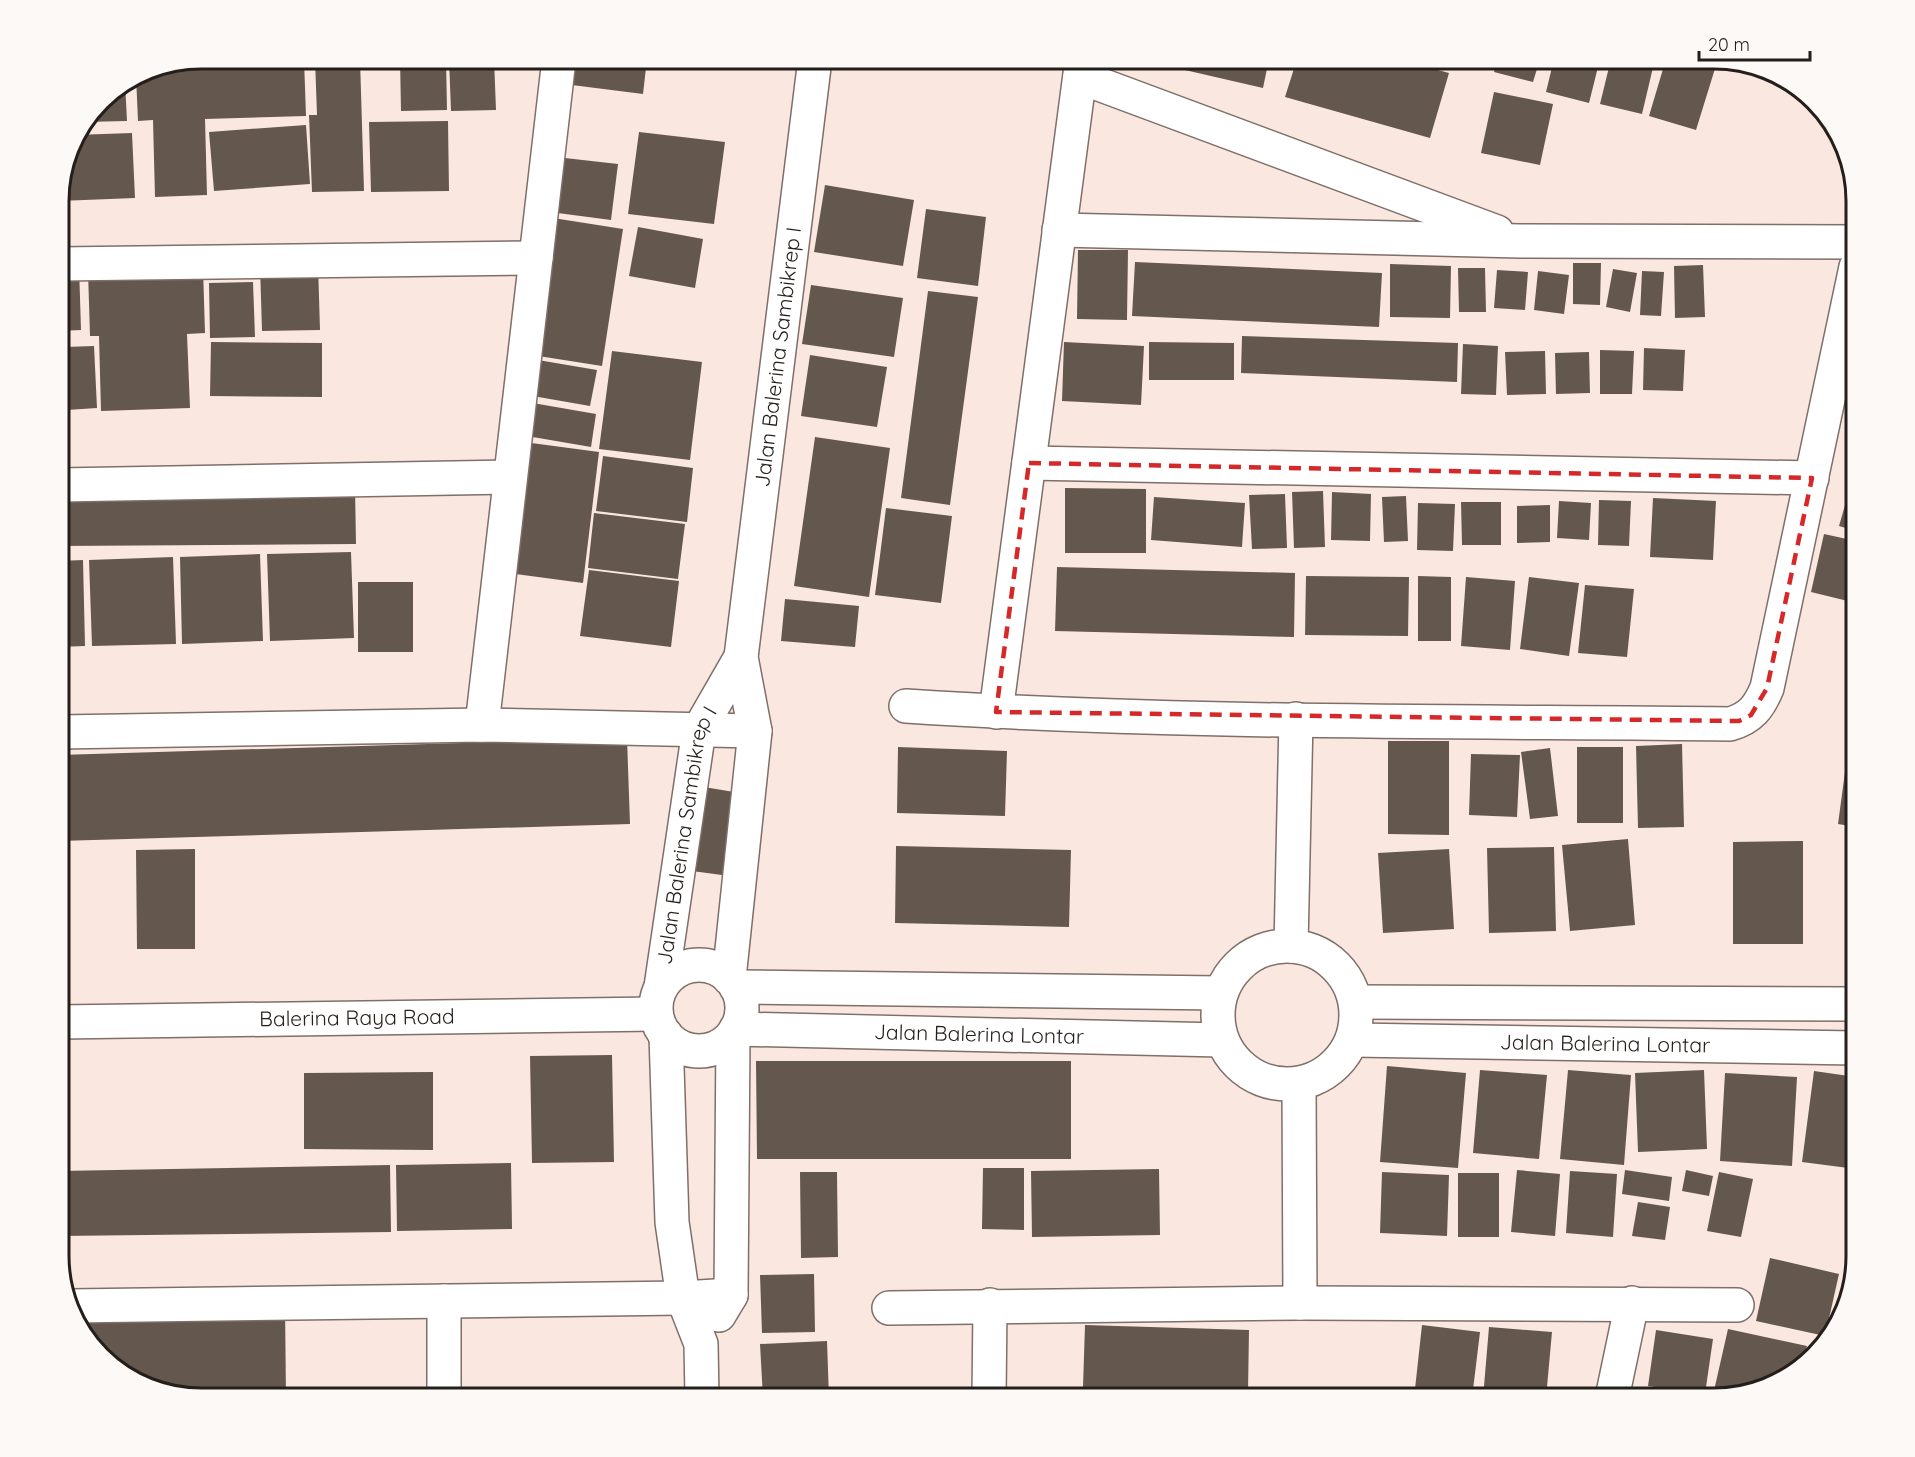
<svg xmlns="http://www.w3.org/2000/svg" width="1915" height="1457" font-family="Quicksand,sans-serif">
	<rect width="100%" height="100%" fill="#fae8e0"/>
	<path fill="#64584e" d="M 201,58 L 304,59 L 306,116 L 205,119 L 207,195 L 155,197 L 153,120 L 138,121 L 136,76 L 147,69 Z
		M 315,59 L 360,59 L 364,191 L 312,192 L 309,115 L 317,115 Z
		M 400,59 L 446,59 L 447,110 L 401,111 Z
		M 449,59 L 494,59 L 496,110 L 451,111 Z
		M 567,59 L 647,59 L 643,94 L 564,84 Z
		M 1137,59 L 1269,59 L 1263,88 Z
		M 1297,59 L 1397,59 L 1449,73 L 1430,138 L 1285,97 Z
		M 1498,59 L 1540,59 L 1533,82 L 1494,72 Z
		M 1554,59 L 1600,59 L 1589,103 L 1546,92 Z
		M 1611,59 L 1655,59 L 1642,114 L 1600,104 Z
		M 1666,59 L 1718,59 L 1696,130 L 1649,116 Z
		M 125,82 L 127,121 L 85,122 L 107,94 Z
		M 1494,92 L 1553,104 L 1540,165 L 1481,153 Z
		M 448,121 L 449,191 L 371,192 L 369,122 Z
		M 306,125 L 310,184 L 214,191 L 209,132 Z
		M 639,132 L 725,142 L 714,224 L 628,214 Z
		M 132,133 L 135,198 L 59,201 L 59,191 L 75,135 Z
		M 556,157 L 618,164 L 611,220 L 550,212 Z
		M 825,185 L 914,200 L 903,266 L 814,252 Z
		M 926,209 L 986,217 L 978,286 L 917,278 Z
		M 553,218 L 623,229 L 602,366 L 532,355 Z
		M 638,227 L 703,239 L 695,288 L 629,276 Z
		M 1078,250 L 1128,250 L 1127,320 L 1077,319 Z
		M 1135,262 L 1382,273 L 1379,327 L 1132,316 Z
		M 1573,263 L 1601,263 L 1600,305 L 1573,304 Z
		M 318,264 L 320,330 L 262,331 L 260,266 Z
		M 1390,264 L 1451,266 L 1450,318 L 1390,317 Z
		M 1703,265 L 1705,317 L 1675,318 L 1674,266 Z
		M 79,266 L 81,330 L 59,331 L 59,267 Z
		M 203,268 L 205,333 L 187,334 L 190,408 L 101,411 L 99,336 L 90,336 L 88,271 Z
		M 1458,268 L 1485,268 L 1486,312 L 1459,312 Z
		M 1613,269 L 1637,273 L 1630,312 L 1606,307 Z
		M 1497,270 L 1528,272 L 1525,310 L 1494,308 Z
		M 1538,271 L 1569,275 L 1564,314 L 1534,310 Z
		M 1642,271 L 1664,272 L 1661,316 L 1640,315 Z
		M 253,282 L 255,337 L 210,338 L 209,283 Z
		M 811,285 L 903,298 L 894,357 L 802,344 Z
		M 928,291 L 978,297 L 950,505 L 901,498 Z
		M 1242,336 L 1458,343 L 1457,382 L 1241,373 Z
		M 211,342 L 322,343 L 322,397 L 210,396 Z
		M 1064,342 L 1144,346 L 1141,405 L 1062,401 Z
		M 1149,342 L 1234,343 L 1234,380 L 1149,380 Z
		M 1463,344 L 1498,346 L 1496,395 L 1461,394 Z
		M 94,346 L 97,408 L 67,410 L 64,347 Z
		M 1644,348 L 1685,350 L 1683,391 L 1643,390 Z
		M 1600,350 L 1634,351 L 1632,394 L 1600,394 Z
		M 612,351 L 702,362 L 690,460 L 599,449 Z
		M 1545,351 L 1546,394 L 1507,395 L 1505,352 Z
		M 1589,352 L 1590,393 L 1556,394 L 1555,353 Z
		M 810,355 L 887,367 L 877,427 L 801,416 Z
		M 532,359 L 597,370 L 590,406 L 527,395 Z
		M 527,402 L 596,414 L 591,447 L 521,435 Z
		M 815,437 L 890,448 L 869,597 L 794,586 Z
		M 524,442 L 599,452 L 583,583 L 508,573 Z
		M 603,456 L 693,468 L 687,522 L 596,511 Z
		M 1856,467 L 1856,531 L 1839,526 Z
		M 355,487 L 356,544 L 59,546 L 59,490 Z
		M 1065,488 L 1146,489 L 1146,553 L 1065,553 Z
		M 1323,491 L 1325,547 L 1294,548 L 1292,492 Z
		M 1332,492 L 1371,494 L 1370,541 L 1331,540 Z
		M 1285,494 L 1287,548 L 1252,549 L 1249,495 Z
		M 1406,496 L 1408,541 L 1384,542 L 1382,497 Z
		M 1154,497 L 1245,503 L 1242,547 L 1151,540 Z
		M 1653,498 L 1716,501 L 1713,560 L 1650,557 Z
		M 1599,500 L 1631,501 L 1629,546 L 1598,545 Z
		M 1559,501 L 1591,503 L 1589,540 L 1557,538 Z
		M 1461,502 L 1501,502 L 1501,545 L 1462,545 Z
		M 1418,503 L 1455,504 L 1453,551 L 1417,550 Z
		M 1550,505 L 1550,542 L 1517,543 L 1517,506 Z
		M 886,508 L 952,516 L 941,603 L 875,595 Z
		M 594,513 L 685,524 L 678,579 L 588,568 Z
		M 1824,534 L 1856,541 L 1856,603 L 1811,592 Z
		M 351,552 L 354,638 L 270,641 L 267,554 Z
		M 260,554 L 263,641 L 182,644 L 180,557 Z
		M 173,557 L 176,644 L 92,646 L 89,560 Z
		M 83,560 L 85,646 L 59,647 L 59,561 Z
		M 1057,567 L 1295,573 L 1294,637 L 1055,631 Z
		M 589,570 L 679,581 L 671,647 L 580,636 Z
		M 1306,576 L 1409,577 L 1408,636 L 1305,635 Z
		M 1418,576 L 1451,577 L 1451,641 L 1418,641 Z
		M 1466,577 L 1515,581 L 1510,650 L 1461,646 Z
		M 1529,577 L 1579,583 L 1569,656 L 1520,649 Z
		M 358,582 L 413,582 L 413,652 L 358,652 Z
		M 1585,585 L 1634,589 L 1627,657 L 1578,653 Z
		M 785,599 L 859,606 L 855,647 L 781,641 Z
		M 1852,720 L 1856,721 L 1856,827 L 1838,824 Z
		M 627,738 L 630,824 L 59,841 L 59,755 Z
		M 1388,741 L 1449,741 L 1449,835 L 1388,834 Z
		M 1682,744 L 1684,827 L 1638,828 L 1636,746 Z
		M 898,747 L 1007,751 L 1005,816 L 897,813 Z
		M 1577,747 L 1623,747 L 1623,823 L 1577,823 Z
		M 1550,748 L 1558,816 L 1530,819 L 1521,752 Z
		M 1471,754 L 1520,755 L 1517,817 L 1469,815 Z
		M 704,787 L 734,792 L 722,875 L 692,871 Z
		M 1628,839 L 1635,925 L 1570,931 L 1562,845 Z
		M 1803,841 L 1803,944 L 1733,944 L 1733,842 Z
		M 896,846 L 1071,850 L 1069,927 L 895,923 Z
		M 1554,847 L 1556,931 L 1489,933 L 1487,848 Z
		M 195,849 L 195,949 L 137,949 L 136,850 Z
		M 1449,849 L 1454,929 L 1383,933 L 1378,853 Z
		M 612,1055 L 614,1162 L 532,1163 L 530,1056 Z
		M 756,1061 L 1071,1061 L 1071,1159 L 757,1159 Z
		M 1387,1066 L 1466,1073 L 1458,1168 L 1380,1162 Z
		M 1480,1070 L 1547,1075 L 1539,1159 L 1473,1153 Z
		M 1568,1070 L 1631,1075 L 1624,1165 L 1560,1159 Z
		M 1704,1070 L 1707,1149 L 1638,1152 L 1635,1073 Z
		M 1814,1071 L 1856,1077 L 1856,1169 L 1802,1162 Z
		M 433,1072 L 433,1150 L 304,1149 L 304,1073 Z
		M 1725,1073 L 1797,1077 L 1792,1166 L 1720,1161 Z
		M 511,1163 L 512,1229 L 397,1231 L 396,1165 Z
		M 390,1165 L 391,1232 L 59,1236 L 59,1171 Z
		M 983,1168 L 1024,1168 L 1024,1230 L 982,1229 Z
		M 1159,1169 L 1160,1235 L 1032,1237 L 1031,1171 Z
		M 1517,1170 L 1560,1174 L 1555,1236 L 1511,1232 Z
		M 1625,1170 L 1672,1177 L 1669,1201 L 1622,1194 Z
		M 1686,1170 L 1713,1176 L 1709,1196 L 1682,1191 Z
		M 1570,1171 L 1617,1174 L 1613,1237 L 1566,1233 Z
		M 800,1172 L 837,1172 L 838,1257 L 801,1258 Z
		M 1382,1172 L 1449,1175 L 1447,1236 L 1380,1233 Z
		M 1719,1172 L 1753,1179 L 1741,1237 L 1707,1231 Z
		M 1458,1173 L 1499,1173 L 1499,1237 L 1458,1237 Z
		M 1638,1202 L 1670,1207 L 1665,1240 L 1632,1236 Z
		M 1770,1258 L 1839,1274 L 1825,1336 L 1756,1321 Z
		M 814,1274 L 815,1332 L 762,1333 L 760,1275 Z
		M 285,1305 L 286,1398 L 201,1398 L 155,1391 L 114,1369 L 73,1319 Z
		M 1085,1325 L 1249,1330 L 1248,1393 L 1083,1387 Z
		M 1422,1325 L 1480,1332 L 1472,1398 L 1414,1398 Z
		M 1489,1327 L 1552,1332 L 1546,1398 L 1483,1398 Z
		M 1728,1329 L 1807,1346 L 1803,1363 L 1777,1384 L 1722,1397 L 1713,1395 Z
		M 1656,1330 L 1713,1339 L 1705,1394 L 1648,1386 Z
		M 827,1341 L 829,1398 L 763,1398 L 760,1344 Z"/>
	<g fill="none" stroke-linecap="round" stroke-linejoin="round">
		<defs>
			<g id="minor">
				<path d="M 1080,77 L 1497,232"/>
				<path d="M 1059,230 L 1520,241 L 1856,242"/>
				<path d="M 59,264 L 536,258"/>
				<path d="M 1029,463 L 1812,478"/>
				<path d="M 59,485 L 510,477"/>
				<path d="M 906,706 C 1180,724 1455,721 1730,724 C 1751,718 1759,707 1767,688 L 1856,267"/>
				<path d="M 996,712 L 1082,59"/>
				<path d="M 482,725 L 559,59"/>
				<path d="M 59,732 L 482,725 L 755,731"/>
				<path d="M 1291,946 L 1296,719"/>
				<path id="s1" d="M 729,978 L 755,731 L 741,657 L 815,59"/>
				<path id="s2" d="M 661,987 L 699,730 L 741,657"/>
				<path d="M 666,1035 L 672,1222 L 683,1298 L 701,1344 L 702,1398"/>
				<path d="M 1299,1084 L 1300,1303"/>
				<path d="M 444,1301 L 444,1398"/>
				<path d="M 70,1306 L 683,1298 L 731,1295"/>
				<path d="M 889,1308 L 1300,1303 L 1737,1305"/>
				<path d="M 719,1315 L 731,1295 L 733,1035"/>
				<path d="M 989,1398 L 990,1305"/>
				<path d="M 1612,1398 L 1632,1303"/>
			</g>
			<g id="tertiary">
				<circle cx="1287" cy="1015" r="69"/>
				<circle cx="699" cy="1008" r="43"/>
				<path d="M 736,987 L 1221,993"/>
				<path d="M 1356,1002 L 1856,1004"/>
				<path id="s3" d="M 59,1022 L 656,1014"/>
				<path id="s4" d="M 736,1029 L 1221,1040"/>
				<path id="s5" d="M 1353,1040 L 1856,1048"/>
			</g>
		</defs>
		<use href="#minor" stroke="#7e6f68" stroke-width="36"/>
		<use href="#tertiary" stroke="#7e6f68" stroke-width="36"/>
		<use href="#minor" stroke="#fff" stroke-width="33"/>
		<use href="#tertiary" stroke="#fff" stroke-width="33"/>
	</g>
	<path fill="none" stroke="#d62828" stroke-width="4.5" stroke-dasharray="12 8" stroke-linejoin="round" d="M 1029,463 L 1812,478 L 1767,688 L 1751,715 L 1739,721 L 996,712 Z"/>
	<g text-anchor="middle" stroke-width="6" stroke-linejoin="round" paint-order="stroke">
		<g font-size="21" fill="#251f1c" stroke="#fdf9f7">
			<text dy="7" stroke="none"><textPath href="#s1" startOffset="626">Jalan Balerina Sambikrep I</textPath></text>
			<text dy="7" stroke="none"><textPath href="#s2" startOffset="154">Jalan Balerina Sambikrep I</textPath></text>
			<text dy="7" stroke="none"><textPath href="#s3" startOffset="298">Balerina Raya Road</textPath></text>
			<text dy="7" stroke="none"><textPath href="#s4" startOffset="243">Jalan Balerina Lontar</textPath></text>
			<text dy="7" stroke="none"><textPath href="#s5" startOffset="252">Jalan Balerina Lontar</textPath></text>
		</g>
	</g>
	<path d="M0 0H1915V1457H0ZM201 69H1714A132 132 0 0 1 1846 201V1256A132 132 0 0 1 1714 1388H201A132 132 0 0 1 69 1256V201A132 132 0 0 1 201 69Z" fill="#fdf9f7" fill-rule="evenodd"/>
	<path fill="none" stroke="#251f1c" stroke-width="3" d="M201 69H1714A132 132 0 0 1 1846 201V1256A132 132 0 0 1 1714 1388H201A132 132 0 0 1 69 1256V201A132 132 0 0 1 201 69Z"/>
	<path d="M1699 51v9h111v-9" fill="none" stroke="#251f1c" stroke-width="3"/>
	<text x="1708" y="51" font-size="18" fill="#251f1c" stroke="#fdf9f7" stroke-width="4.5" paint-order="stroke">20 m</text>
</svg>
